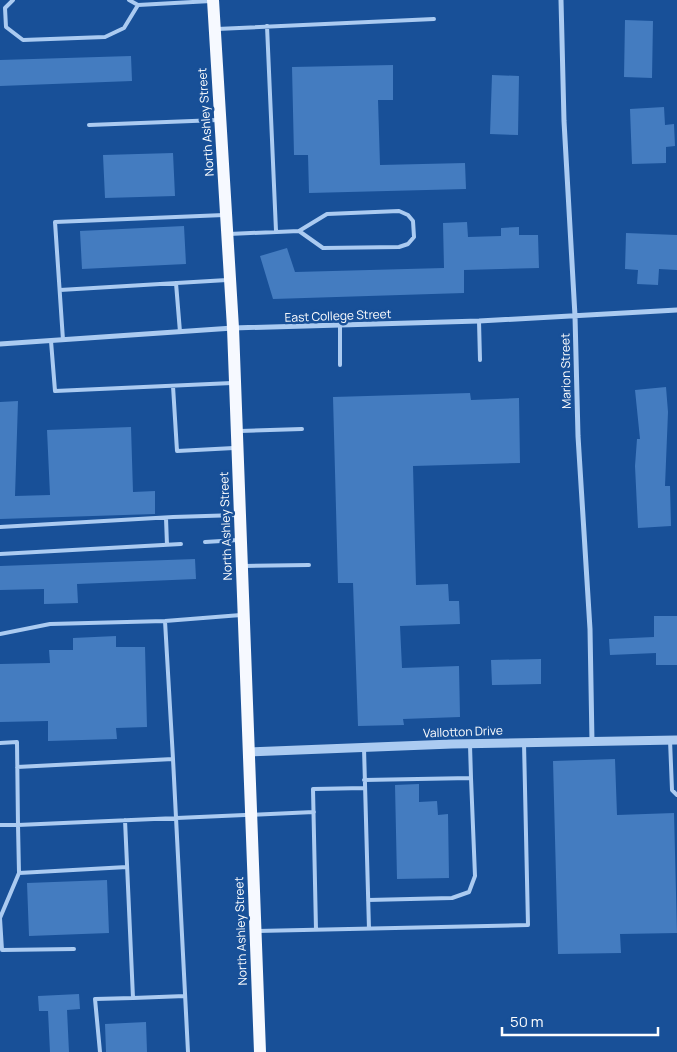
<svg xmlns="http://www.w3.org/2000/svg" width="677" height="1052" font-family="Manrope,sans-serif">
	<rect width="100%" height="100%" fill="#185098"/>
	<path fill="#447cc0" d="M 625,20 L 653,21 L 652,78 L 624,77 Z
		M 131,56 L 132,81 L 0,86 L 0,60 Z
		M 393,65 L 393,100 L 378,100 L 380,165 L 465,163 L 466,189 L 309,193 L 308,155 L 294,155 L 292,67 Z
		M 492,75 L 519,76 L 518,135 L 490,134 Z
		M 664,107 L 665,125 L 674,124 L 675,146 L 666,147 L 666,163 L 632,164 L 630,109 Z
		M 173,153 L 175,196 L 105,198 L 103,155 Z
		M 467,222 L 468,237 L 501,236 L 501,228 L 519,227 L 519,235 L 538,235 L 539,268 L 464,270 L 464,293 L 273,299 L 260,256 L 287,248 L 295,272 L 444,268 L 443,223 Z
		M 184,226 L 186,264 L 82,269 L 80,231 Z
		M 626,233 L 677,235 L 677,270 L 659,269 L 658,285 L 637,284 L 638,270 L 625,269 Z
		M 666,387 L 668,412 L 665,486 L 670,486 L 671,526 L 638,528 L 635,466 L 637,439 L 640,439 L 635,390 Z
		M 470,393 L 471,400 L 519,398 L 520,463 L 413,466 L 416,585 L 448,584 L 449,601 L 459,601 L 460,624 L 400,626 L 402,668 L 459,666 L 460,717 L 403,719 L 404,725 L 358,726 L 353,583 L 338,583 L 333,397 Z
		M 18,401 L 15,496 L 50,495 L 47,430 L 131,427 L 133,492 L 155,491 L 155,514 L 0,519 L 0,402 Z
		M 195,559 L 196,579 L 77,584 L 78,603 L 44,604 L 44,589 L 0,590 L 0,566 Z
		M 654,616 L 677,616 L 677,665 L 656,665 L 656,653 L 610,655 L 609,639 L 654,637 Z
		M 116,636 L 116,647 L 145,647 L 147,727 L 116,728 L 117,739 L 48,741 L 48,721 L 0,722 L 0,664 L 50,663 L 49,650 L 73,650 L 73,638 Z
		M 541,659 L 541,684 L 492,685 L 491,660 Z
		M 615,759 L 617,815 L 674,813 L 677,933 L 620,934 L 621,953 L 558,954 L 553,761 Z
		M 419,784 L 419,802 L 437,801 L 438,815 L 448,814 L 449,878 L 397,879 L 395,785 Z
		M 107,880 L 109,933 L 29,936 L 27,883 Z
		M 79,994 L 80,1009 L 67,1010 L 69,1052 L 50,1052 L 48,1011 L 39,1011 L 38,996 Z
		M 146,1022 L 147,1052 L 106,1052 L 105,1024 Z"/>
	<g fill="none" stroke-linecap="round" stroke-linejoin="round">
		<path stroke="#abcbf1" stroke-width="4" d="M 13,0 L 5,8 L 6,27 L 23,40 L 105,37 L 124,28 L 138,5
			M 129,0 L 138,5 L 211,1
			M 267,26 L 276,231
			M 217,29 L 434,19
			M 89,125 L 218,120
			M 229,234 L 299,231 L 327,214 L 399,211 L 408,215 L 413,221 L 414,237 L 408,244 L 399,247 L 323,248 L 299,231
			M 176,283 L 180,332
			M 60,290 L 227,280
			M 479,321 L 480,360
			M 340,326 L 340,365
			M 63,340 L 55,222 L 224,215
			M 51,341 L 55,391 L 232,383
			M 173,386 L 177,451 L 234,448
			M 240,431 L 302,429
			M 166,518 L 167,545
			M 0,527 L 173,517 L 238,515
			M 205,542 L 238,540
			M 0,554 L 181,544
			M 243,566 L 309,565
			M 165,621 L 173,759
			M 0,634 L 50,624 L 165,621 L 241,615
			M 670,740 L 672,790 L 677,795
			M 0,743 L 17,742 L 18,825 L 314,812
			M 470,745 L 471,778
			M 364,748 L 369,929
			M 17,767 L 173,759 L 188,1052
			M 364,780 L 471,778 L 475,876 L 469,892 L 452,898 L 368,900
			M 125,820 L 133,998 L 185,996
			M 0,825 L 18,825 L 19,873 L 0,918 L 2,950 L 74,949
			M 19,873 L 127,867
			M 316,930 L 313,789 L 365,788
			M 257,931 L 528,925 L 524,743
			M 100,1052 L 95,999 L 133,998"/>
		<path stroke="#abcbf1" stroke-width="5" d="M 561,0 L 564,121 L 575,316 L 578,436 L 590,629 L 592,742
			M 0,344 L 233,328 L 479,321 L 677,310"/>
		<path stroke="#abcbf1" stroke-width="9" d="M 249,752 L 452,744 L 677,740"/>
		<path stroke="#f6f9ff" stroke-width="12" d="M 213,0 L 233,328 L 260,1052"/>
	</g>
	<g text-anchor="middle" stroke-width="5" stroke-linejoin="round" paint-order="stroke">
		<g font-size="12" fill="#fff" stroke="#185098">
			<text transform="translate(206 122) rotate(-94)" y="4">North Ashley Street</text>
			<text transform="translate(338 316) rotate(-2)" y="4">East College Street</text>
			<text transform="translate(566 371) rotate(-91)" y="4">Marion Street</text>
			<text transform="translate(226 526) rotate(-92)" y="4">North Ashley Street</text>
			<text transform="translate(463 732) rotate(-2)" y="4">Vallotton Drive</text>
			<text transform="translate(241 931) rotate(-92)" y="4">North Ashley Street</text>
		</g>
	</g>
	<path d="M502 1027v8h156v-8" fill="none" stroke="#ffffff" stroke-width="2.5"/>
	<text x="510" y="1027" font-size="15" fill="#ffffff" stroke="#185098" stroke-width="4" paint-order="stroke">50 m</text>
</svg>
